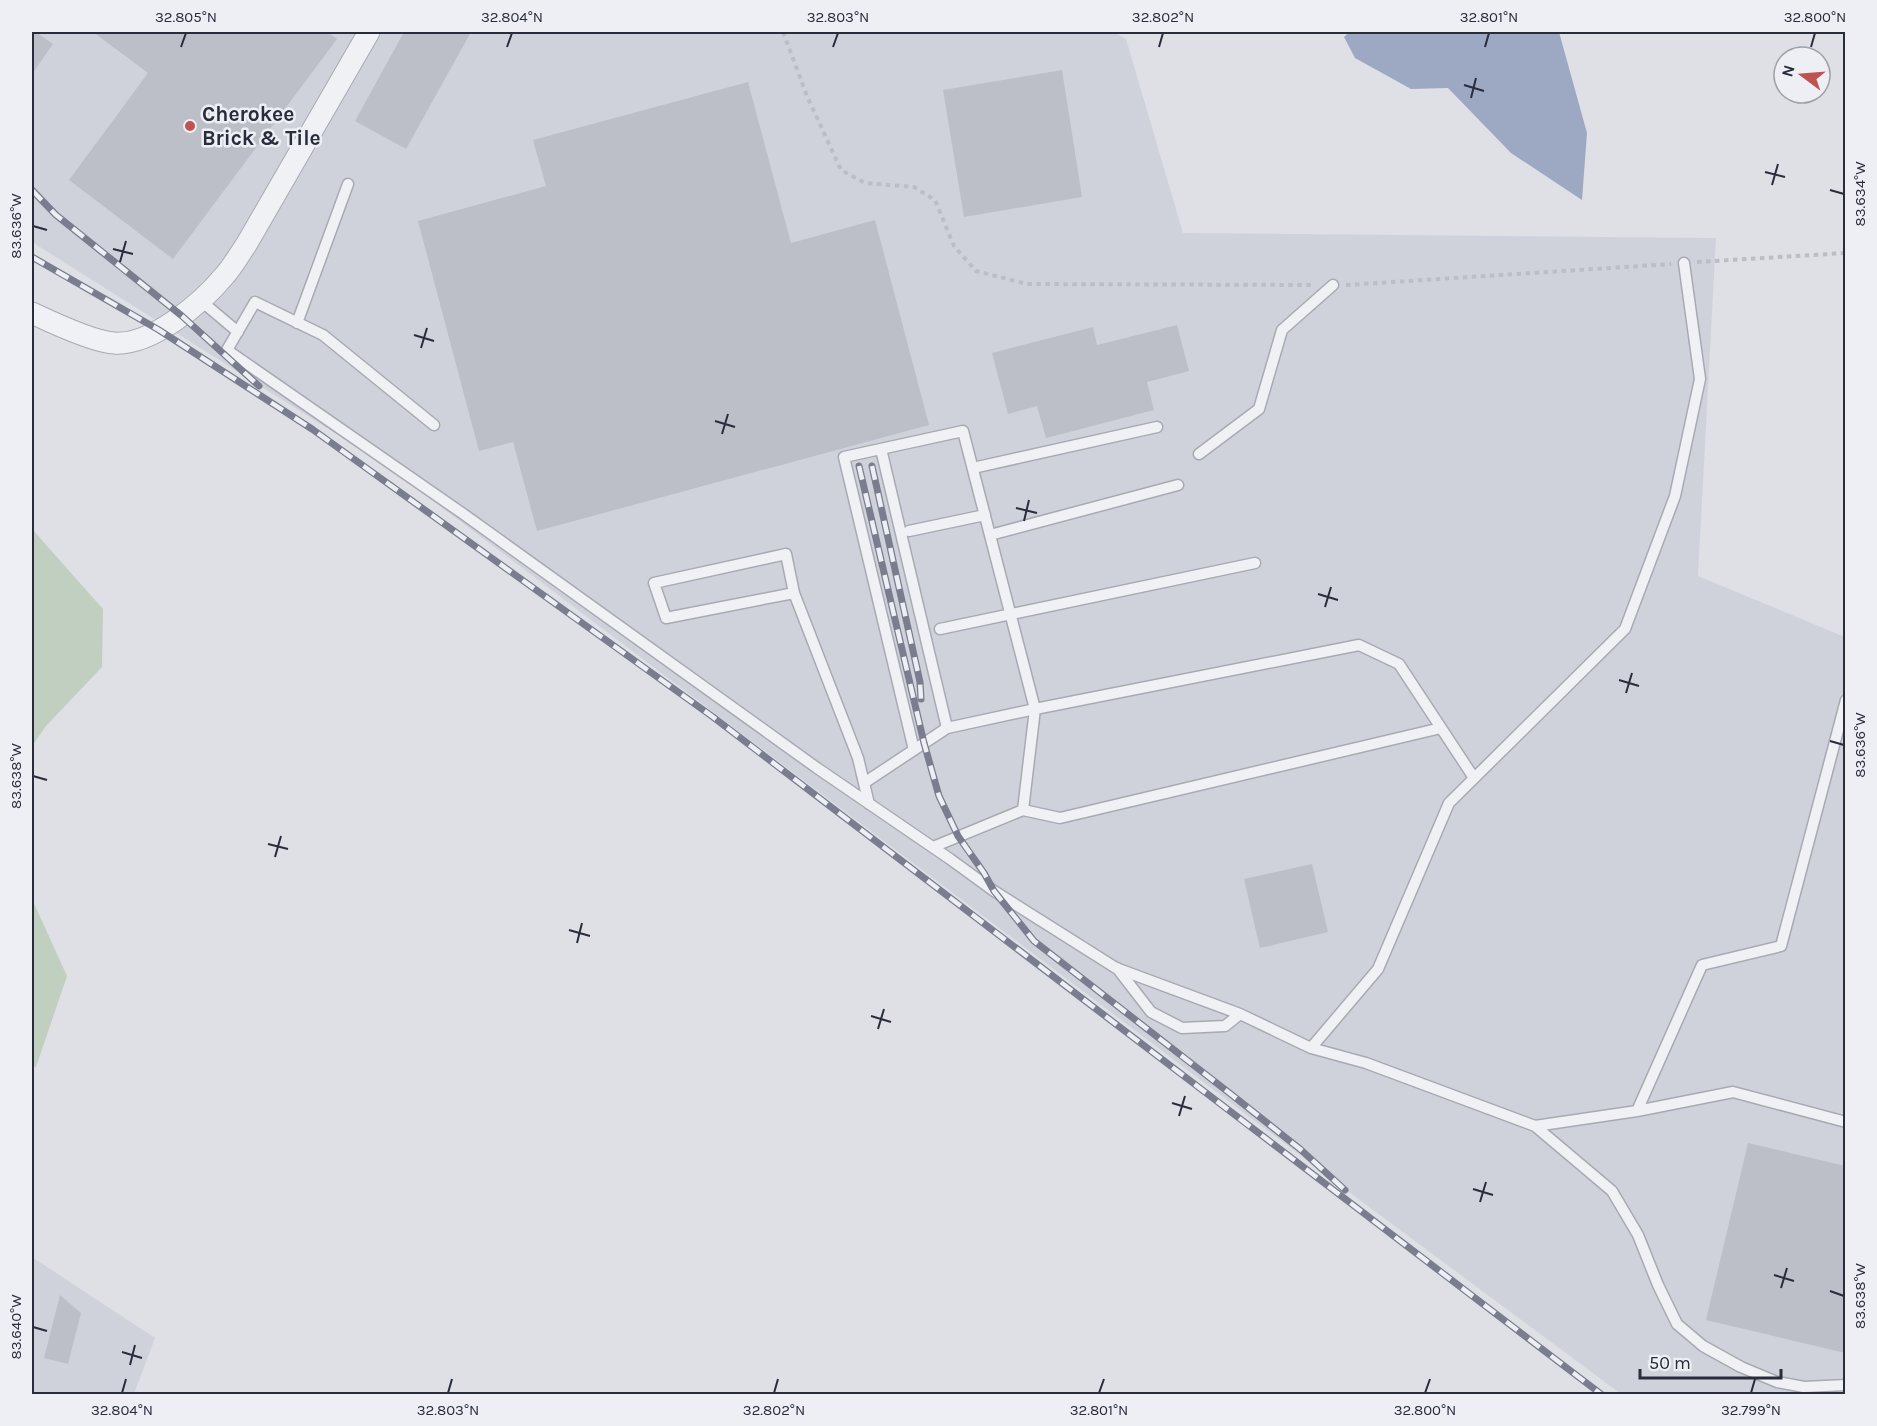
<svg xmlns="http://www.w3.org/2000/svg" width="1877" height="1426" font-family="Karla,sans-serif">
	<rect width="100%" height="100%" fill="#dee0e6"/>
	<path fill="#d0d2db" d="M 32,32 L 1114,32 L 1126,39 L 1183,233 L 1716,238 L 1698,576 L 1845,637 L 1845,1394 L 1621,1394 L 1361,1201 L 387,466 L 32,242 Z
		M 32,1257 L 155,1338 L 134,1394 L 32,1394 Z"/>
	<path fill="#c1cfc0" d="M 32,529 L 103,609 L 102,667 L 46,726 L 32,746 Z
		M 32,899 L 67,976 L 36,1067 L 32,1067 Z"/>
	<path fill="#9da8c3" d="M 1349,32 L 1559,32 L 1587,133 L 1582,200 L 1511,153 L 1448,88 L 1411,89 L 1355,58 L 1344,37 Z"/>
	<path fill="#bcbec8" d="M 32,32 L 36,32 L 53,44 L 32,74 Z
		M 93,32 L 327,32 L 337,39 L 173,259 L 69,180 L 148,73 Z
		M 404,32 L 471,32 L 406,149 L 355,121 Z
		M 1062,70 L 1082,197 L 964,217 L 943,90 Z
		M 748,82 L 791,243 L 875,220 L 929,425 L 537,531 L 513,442 L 479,451 L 418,221 L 546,186 L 533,140 Z
		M 1177,325 L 1189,371 L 1147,382 L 1154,410 L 1046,438 L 1037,406 L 1008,414 L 992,353 L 1093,327 L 1097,345 Z
		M 1312,864 L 1328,932 L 1260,948 L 1244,879 Z
		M 1748,1143 L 1845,1166 L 1845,1353 L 1706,1320 Z
		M 60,1295 L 81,1313 L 68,1364 L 44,1358 Z"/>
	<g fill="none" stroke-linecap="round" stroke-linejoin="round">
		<defs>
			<path id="service" d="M 200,300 L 238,332
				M 297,323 L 348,184
				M 434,425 L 323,335 L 255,302 L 227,350 L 462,513 L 817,768 L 950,859 L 994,891 L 1116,968 L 1240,1014 L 1311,1048 L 1366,1063 L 1535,1126 L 1612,1191 L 1638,1235 L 1658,1285 L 1677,1324 L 1703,1346 L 1741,1367 L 1777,1382 L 1804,1387 L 1846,1385
				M 1199,454 L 1259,409 L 1282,330 L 1333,285
				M 973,468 L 1157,427
				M 909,531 L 985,515
				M 990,535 L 1178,485
				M 794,593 L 666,618 L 654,583 L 786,554 L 794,593 L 858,758 L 869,804
				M 940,629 L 1255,563
				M 914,750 L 844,457 L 963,431 L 1035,709 L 947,728
				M 864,783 L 947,728 L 881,449
				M 1023,810 L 1060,818 L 1441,728
				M 933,847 L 1023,810 L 1035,709 L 1359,645 L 1399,664 L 1474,778
				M 1117,968 L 1151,1012 L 1182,1028 L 1225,1026 L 1240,1014
				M 1311,1048 L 1378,969 L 1449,803 L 1625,629 L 1675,496 L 1700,379 L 1684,263
				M 1637,1111 L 1702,965 L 1781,946 L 1846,700
				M 1535,1126 L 1637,1111 L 1733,1092 L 1846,1122"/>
			<path id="minor" d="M 32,313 C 51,322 94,342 114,343 C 151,346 202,303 225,275 C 233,266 239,255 246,245 L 369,32"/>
		</defs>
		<use href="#service" stroke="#a8aab3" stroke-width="13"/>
		<use href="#minor" stroke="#a8aab3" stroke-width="23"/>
		<path stroke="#bcbec5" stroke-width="4" stroke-dasharray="4.5 4.5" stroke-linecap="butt" d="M 783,32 L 807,96 L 841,170 L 865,183 L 914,187 L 935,200 L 954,246 L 976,271 L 1027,284 L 1312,285
			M 1697,262 L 1846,253
			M 1346,285 L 1671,264"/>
		<use href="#service" stroke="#f0f1f5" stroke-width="10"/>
		<use href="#minor" stroke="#f0f1f5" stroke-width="21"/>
		<defs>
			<path id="rail" d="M 32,190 L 56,215 L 182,316 L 259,386
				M 32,257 L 159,330 L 312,429 L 713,717 L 1601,1394
				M 859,466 L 924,743 L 939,796 L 958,836 L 984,873 L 994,891 L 1034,941 L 1232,1095 L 1300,1149 L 1345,1190
				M 872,466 L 920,682 L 921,699"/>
		</defs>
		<use href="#rail" stroke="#797d8e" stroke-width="7"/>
		<use href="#rail" stroke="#edeff4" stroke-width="4.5" stroke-dasharray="14" stroke-linecap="butt"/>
	</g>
	<path fill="none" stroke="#292c3b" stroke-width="2" d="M 181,47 L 186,33M 507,47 L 512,33M 833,47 L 838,33M 1159,47 L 1163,33M 1485,47 L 1489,33M 1811,47 L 1815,33M 1464,85 L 1484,91M 1471,98 L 1476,78M 1765,172 L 1785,177M 1772,185 L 1778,164M 1830,190 L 1844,194M 33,226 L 47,230M 113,249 L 133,254M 120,262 L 126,241M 414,335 L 434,341M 421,348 L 427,328M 715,421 L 735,427M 722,434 L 728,414M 1016,508 L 1037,513M 1024,521 L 1029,500M 1318,594 L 1338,600M 1325,607 L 1331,587M 1619,680 L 1639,686M 1626,693 L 1632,673M 1830,741 L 1844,745M 33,776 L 47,780M 268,844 L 288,849M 275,857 L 281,836M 569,930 L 590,936M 577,943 L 582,923M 871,1016 L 891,1022M 878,1029 L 884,1009M 1172,1103 L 1192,1109M 1179,1116 L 1185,1096M 1473,1189 L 1493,1195M 1480,1202 L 1486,1182M 1774,1275 L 1794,1281M 1781,1288 L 1787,1268M 1830,1291 L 1844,1296M 33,1327 L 47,1331M 122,1352 L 142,1358M 130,1365 L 135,1345M 122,1393 L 126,1379M 448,1393 L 452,1379M 774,1393 L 778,1379M 1099,1393 L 1104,1379M 1425,1393 L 1430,1379M 1751,1393 L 1755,1379"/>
	<circle fill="#bf534f" stroke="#edeff4" stroke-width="2" cx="190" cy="126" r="6"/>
	<g text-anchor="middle" stroke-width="5" stroke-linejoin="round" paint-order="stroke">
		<g font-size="21" font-weight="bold" fill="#292c3b" stroke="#edeff4" text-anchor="start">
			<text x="202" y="121">Cherokee<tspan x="202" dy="24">Brick &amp; Tile</tspan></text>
		</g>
	</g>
	<rect width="1877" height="1426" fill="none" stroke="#edeff4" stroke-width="66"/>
	<g transform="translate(1802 75) rotate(286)"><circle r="28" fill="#edeff4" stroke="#9fa1aa" stroke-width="1.5"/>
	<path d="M0-4.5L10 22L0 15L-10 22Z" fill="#bf534f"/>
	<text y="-9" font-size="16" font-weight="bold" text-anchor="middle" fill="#292c3b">N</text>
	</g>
	<path d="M1640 1369v9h141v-9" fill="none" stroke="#292c3b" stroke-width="3"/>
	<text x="1649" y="1369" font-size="18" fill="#292c3b" stroke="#edeff4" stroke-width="4.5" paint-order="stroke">50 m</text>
	<rect x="33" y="33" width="1811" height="1360" fill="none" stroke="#292c3b" stroke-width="2"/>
	<g font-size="15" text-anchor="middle" fill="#292c3b">
		<text x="186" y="22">32.805°N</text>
		<text x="512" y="22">32.804°N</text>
		<text x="838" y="22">32.803°N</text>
		<text x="1163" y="22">32.802°N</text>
		<text x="1489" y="22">32.801°N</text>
		<text x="1815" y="22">32.800°N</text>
		<text transform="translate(1860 194) rotate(-90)" y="5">83.634°W</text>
		<text transform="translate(16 226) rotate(-90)" y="5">83.636°W</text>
		<text transform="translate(1860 745) rotate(-90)" y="5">83.636°W</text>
		<text transform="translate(16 776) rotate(-90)" y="5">83.638°W</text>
		<text transform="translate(1860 1296) rotate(-90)" y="5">83.638°W</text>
		<text transform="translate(16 1327) rotate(-90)" y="5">83.640°W</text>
		<text x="122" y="1415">32.804°N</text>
		<text x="448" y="1415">32.803°N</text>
		<text x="774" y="1415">32.802°N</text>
		<text x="1099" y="1415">32.801°N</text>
		<text x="1425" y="1415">32.800°N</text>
		<text x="1751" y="1415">32.799°N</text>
	</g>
</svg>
